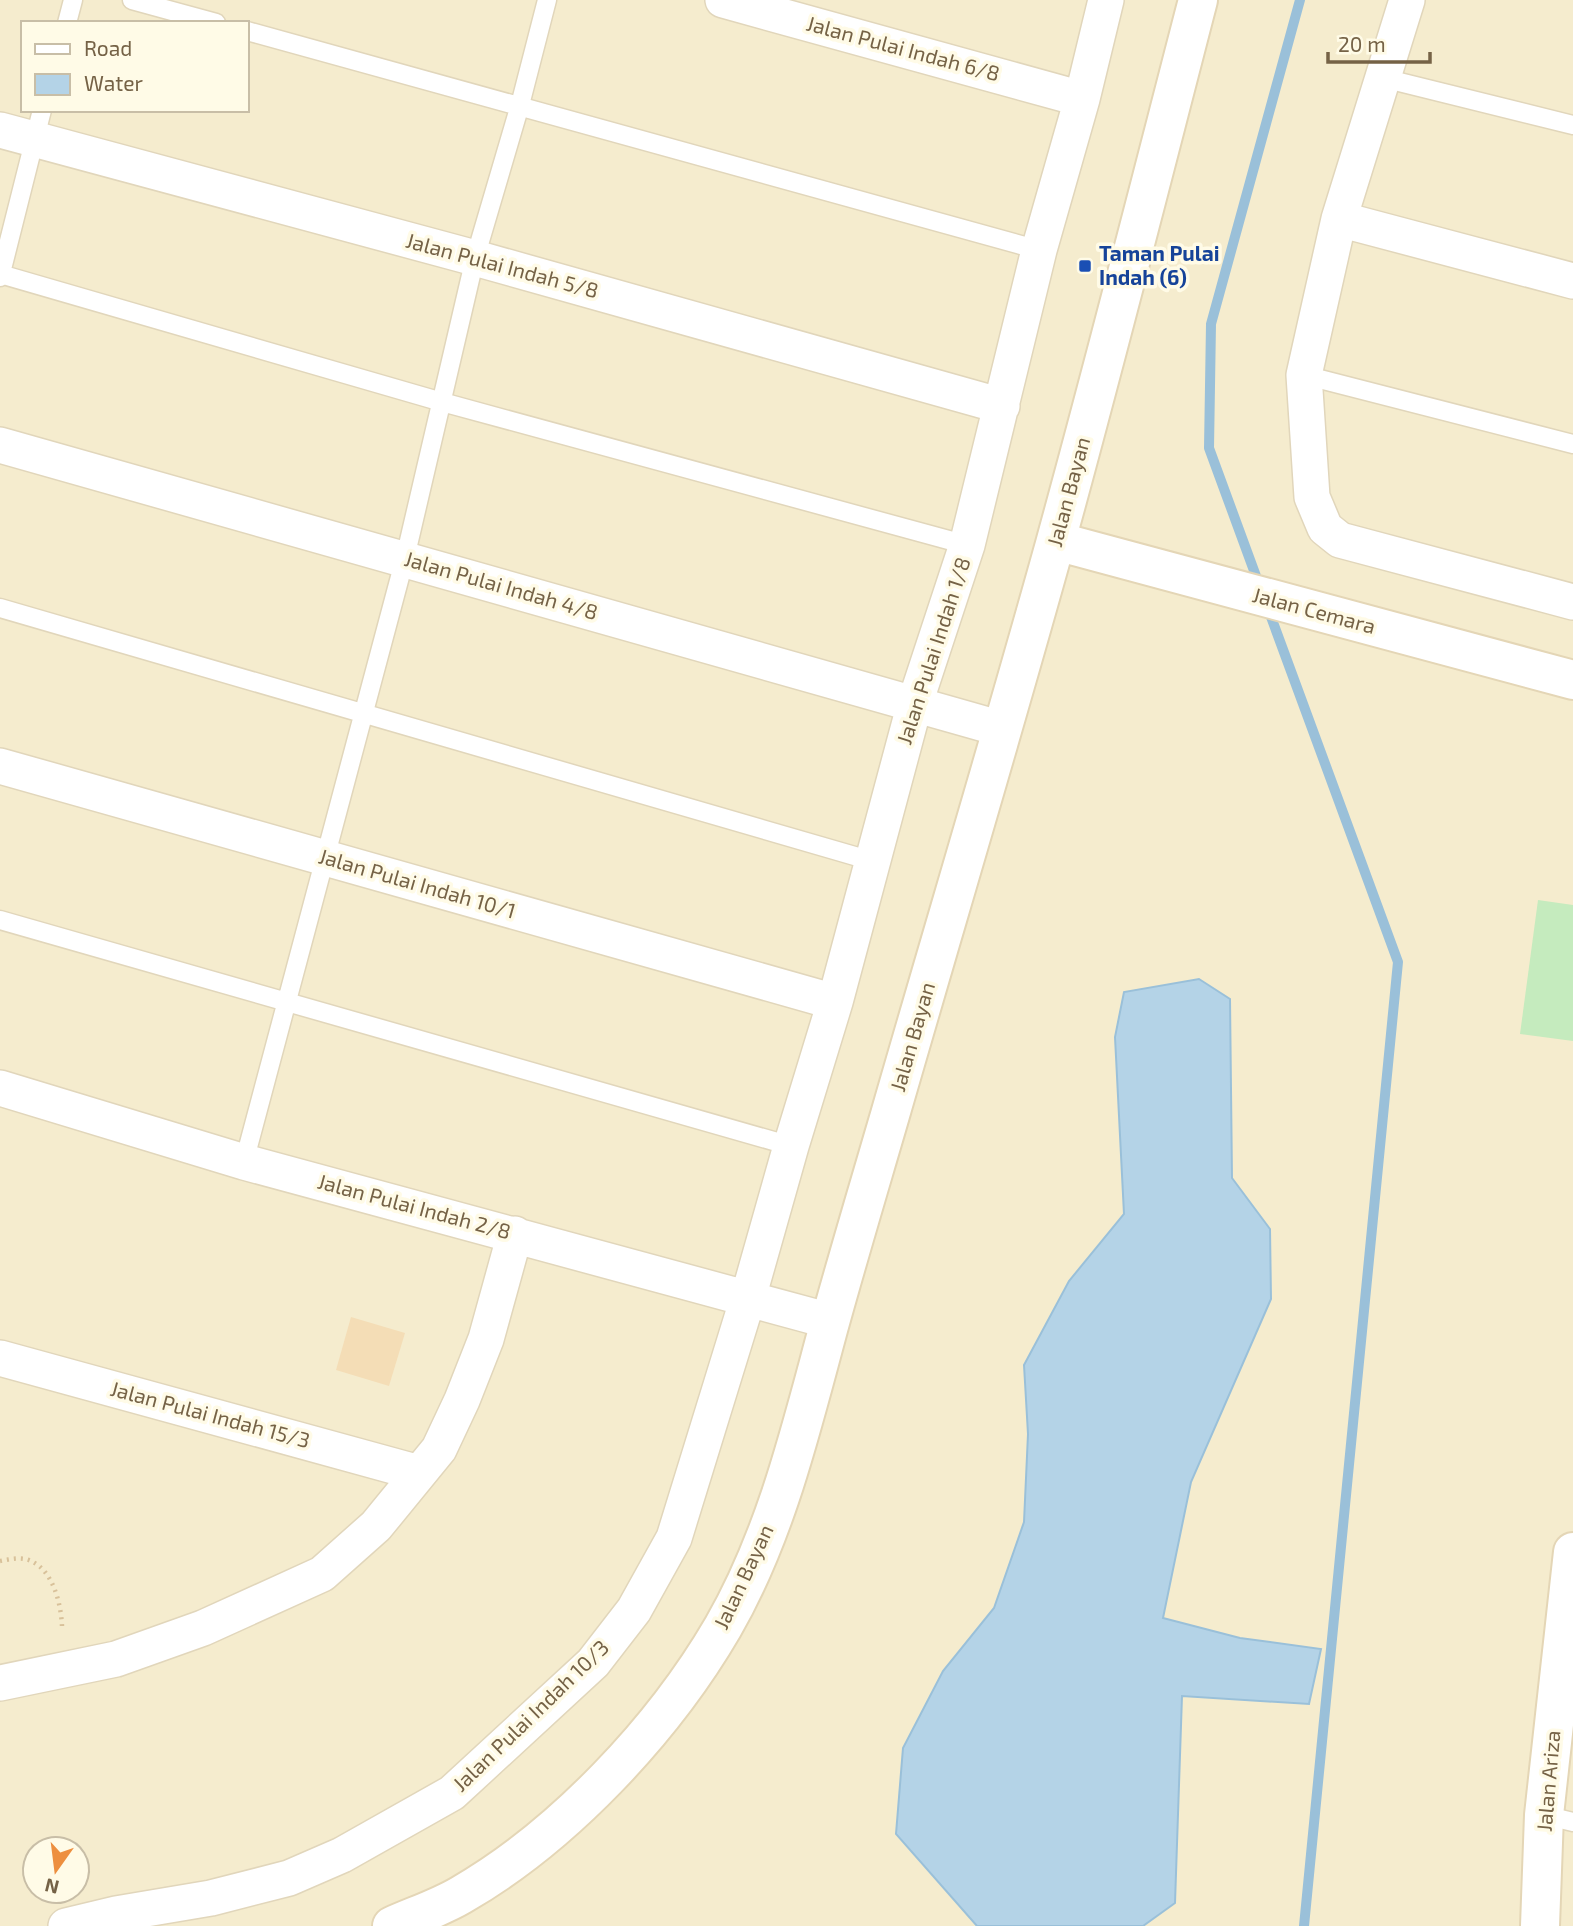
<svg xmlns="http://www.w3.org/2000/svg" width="1573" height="1926" font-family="'Exo 2',sans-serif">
	<rect width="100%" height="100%" fill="#fdf9e0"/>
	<path fill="#f5ecce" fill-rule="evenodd" d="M 0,0 L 1573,0 L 1573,1926 L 0,1926 ZM 23,23 L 247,23 L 247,110 L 23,110 ZM 35,1849 L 77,1849 L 77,1891 L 35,1891 Z"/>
	<path fill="#c5ebbe" d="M 1538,900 L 1573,905 L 1573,1041 L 1520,1034 Z"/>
	<path fill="#b4d3e7" stroke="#9ac0d9" stroke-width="2" d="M 1199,979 L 1230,999 L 1232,1178 L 1270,1229 L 1271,1299 L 1191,1482 L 1163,1618 L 1240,1638 L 1321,1649 L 1309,1704 L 1182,1696 L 1175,1903 L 1143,1926 L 977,1926 L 896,1834 L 903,1748 L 943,1671 L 994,1608 L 1024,1522 L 1028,1434 L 1024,1365 L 1069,1281 L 1124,1214 L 1115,1037 L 1124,992 Z"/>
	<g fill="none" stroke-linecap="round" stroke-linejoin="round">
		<path stroke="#9ac0d9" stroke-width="10" d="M 1260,587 L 1209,448 L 1211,324 L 1300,0
			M 1267,606 L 1398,962 L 1304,1926"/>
	</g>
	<path fill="#f4ddb6" d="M 351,1317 L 405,1333 L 389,1386 L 336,1370 Z"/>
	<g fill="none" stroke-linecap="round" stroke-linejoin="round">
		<defs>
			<path id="lane" d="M 132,0 L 216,23
				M 67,23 L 73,0
				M 247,31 L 1039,250
				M 1383,78 L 1573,125
				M 0,274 L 442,402 L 967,545
				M 0,277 L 42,110
				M 1304,375 L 1573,444
				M 0,608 L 872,861
				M 0,920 L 791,1146
				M 244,1162 L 405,558 L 475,258 L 520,105 L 547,0
				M 1544,1815 L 1573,1822"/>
			<path id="street" d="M 723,0 L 1082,99
				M 1407,0 L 1339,219 L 1304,375 L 1312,497 L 1325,528 L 1340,540 L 1573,602
				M 0,130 L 475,258 L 1002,406
				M 1339,219 L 1573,281
				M 0,445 L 1002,729
				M 0,766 L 835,1002
				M 0,1088 L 244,1162 L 830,1321
				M 0,1358 L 419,1473
				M 0,1683 L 116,1659 L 203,1628 L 322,1574 L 376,1526 L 439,1449 L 462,1400 L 486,1339 L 515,1234
				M 66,1926 L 116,1914 L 211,1898 L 289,1878 L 342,1855 L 452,1793 L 593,1663 L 634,1610 L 674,1538 L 748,1298 L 791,1146 L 835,1002 L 915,703 L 967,545 L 1039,250 L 1082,99 L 1106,0"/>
			<path id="secondary" d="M 1056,541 L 1573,680
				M 392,1926 C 414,1916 439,1908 461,1895 C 563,1836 663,1730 723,1627 C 775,1537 800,1433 827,1333 C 847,1260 869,1187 890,1115 C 945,924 1002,735 1055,544 C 1105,363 1151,181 1198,0
				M 1540,1926 L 1544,1815 L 1573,1552"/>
		</defs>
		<use href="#lane" stroke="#e1d6bb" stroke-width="21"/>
		<use href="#street" stroke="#e1d6bb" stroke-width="38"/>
		<use href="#secondary" stroke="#e4d6b6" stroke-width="42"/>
		<path stroke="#d8c19a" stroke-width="4.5" stroke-dasharray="2 5" stroke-linecap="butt" d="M 0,1561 C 11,1559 23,1556 33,1562 C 54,1573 61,1605 62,1626"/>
		<use href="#lane" stroke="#fff" stroke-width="18"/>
		<use href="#street" stroke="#fff" stroke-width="35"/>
		<use href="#secondary" stroke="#fff" stroke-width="38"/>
	</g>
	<rect fill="#1a4fb4" stroke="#fffbe7" stroke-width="2.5" x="1078" y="259" width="14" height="14" rx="3.5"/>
	<g text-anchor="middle" stroke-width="7" stroke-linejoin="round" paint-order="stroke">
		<g font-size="21" fill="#756246" stroke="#fffbe7">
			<text transform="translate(903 49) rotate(15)" y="7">Jalan Pulai Indah 6/8</text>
			<text transform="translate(502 266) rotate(15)" y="7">Jalan Pulai Indah 5/8</text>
			<text transform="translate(1069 492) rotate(-75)" y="7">Jalan Bayan</text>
			<text transform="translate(501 586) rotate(16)" y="7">Jalan Pulai Indah 4/8</text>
			<text transform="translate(1314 611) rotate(15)" y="7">Jalan Cemara</text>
			<text transform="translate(934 651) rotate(-72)" y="7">Jalan Pulai Indah 1/8</text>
			<text transform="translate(417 884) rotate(16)" y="7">Jalan Pulai Indah 10/1</text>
			<text transform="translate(913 1037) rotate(-74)" y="7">Jalan Bayan</text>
			<text transform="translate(414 1207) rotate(15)" y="7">Jalan Pulai Indah 2/8</text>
			<text transform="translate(210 1415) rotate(15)" y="7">Jalan Pulai Indah 15/3</text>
			<text transform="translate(744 1577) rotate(-65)" y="7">Jalan Bayan</text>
			<text transform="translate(531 1716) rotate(-44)" y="7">Jalan Pulai Indah 10/3</text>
			<text transform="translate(1549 1781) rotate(-85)" y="7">Jalan Ariza</text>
		</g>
		<g font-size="21" font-weight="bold" fill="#164399" stroke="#fffbe7" text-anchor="start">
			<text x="1099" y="261">Taman Pulai<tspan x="1099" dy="24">Indah (6)</tspan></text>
		</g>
	</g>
	<rect x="21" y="21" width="228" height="91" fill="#fffbe7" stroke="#c8bea7" stroke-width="2"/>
	<rect x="35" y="44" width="35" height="10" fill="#ffffff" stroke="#c8bea7" stroke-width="2"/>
	<text x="84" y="56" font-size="21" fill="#756246">Road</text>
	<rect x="35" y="74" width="35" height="21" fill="#b4d3e7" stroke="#c8bea7" stroke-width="2"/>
	<text x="84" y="91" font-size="21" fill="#756246">Water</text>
	<g transform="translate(56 1870) rotate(194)"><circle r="33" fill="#fffbe7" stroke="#c8bea7" stroke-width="2"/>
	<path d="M0-5L12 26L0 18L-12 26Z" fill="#ed8f3f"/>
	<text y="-10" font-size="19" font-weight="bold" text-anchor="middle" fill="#756246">N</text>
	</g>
	<path d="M1328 52v10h102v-10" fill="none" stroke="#756246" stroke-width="3.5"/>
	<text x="1338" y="52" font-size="21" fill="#756246" stroke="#fffbe7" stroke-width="5" paint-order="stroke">20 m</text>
</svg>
